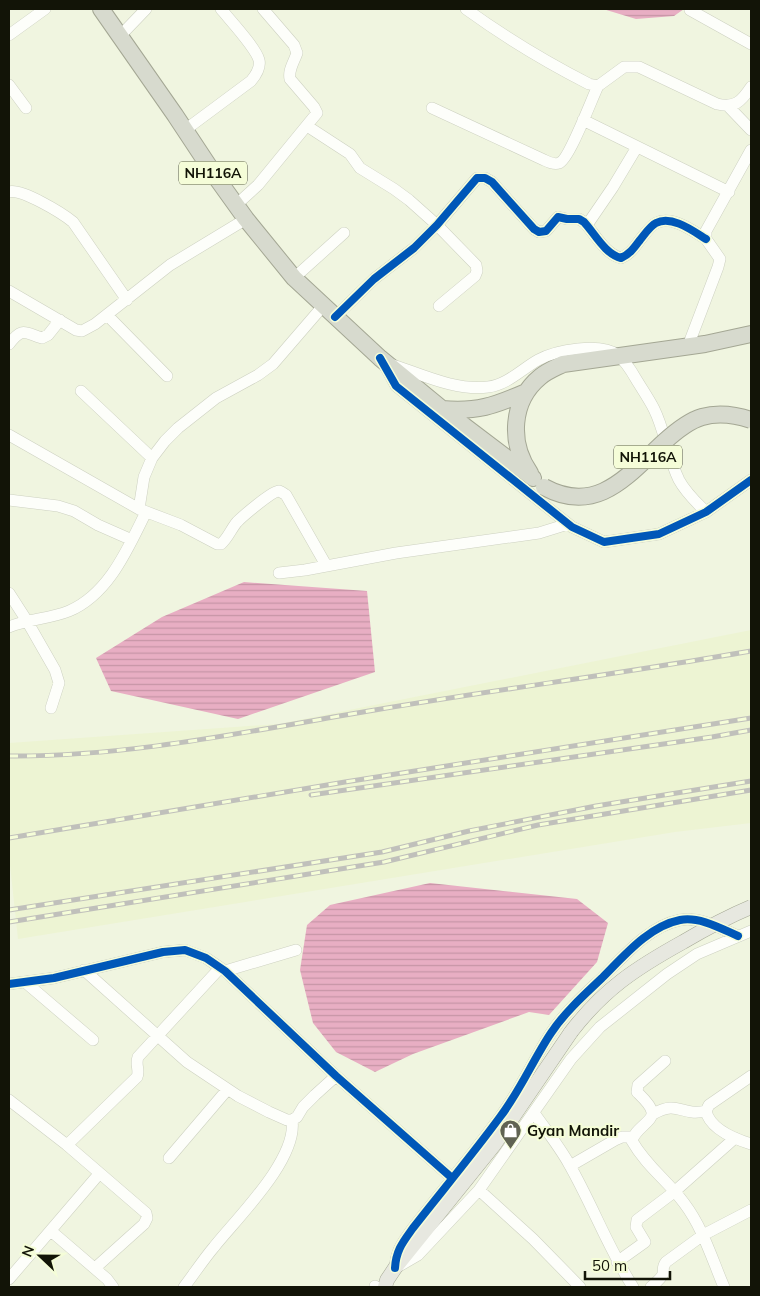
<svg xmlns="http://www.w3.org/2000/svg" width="760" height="1296" font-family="Mulish,sans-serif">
	<defs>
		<pattern id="water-rules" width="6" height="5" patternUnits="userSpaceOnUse" patternTransform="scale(1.25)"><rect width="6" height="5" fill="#e8aec3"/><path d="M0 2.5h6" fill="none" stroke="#c695a6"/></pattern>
	</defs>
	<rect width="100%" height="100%" fill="#f0f5e0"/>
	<path fill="#edf4d3" d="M 751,630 L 751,823 L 675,832 L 18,939 L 9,856 L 9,743 L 279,724 Z"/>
	<path fill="url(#water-rules)" d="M 603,9 L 684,9 L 674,16 L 636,19 Z
		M 244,582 L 367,591 L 375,672 L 238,719 L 111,691 L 96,658 L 162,617 Z
		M 430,883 L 577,899 L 608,923 L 597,962 L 549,1015 L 529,1012 L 413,1054 L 375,1072 L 336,1052 L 313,1023 L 300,970 L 307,925 L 330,905 Z"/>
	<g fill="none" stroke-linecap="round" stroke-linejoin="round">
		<defs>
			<path id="minor" d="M 466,9 C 506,38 546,62 589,84 L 598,86 L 624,67 L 639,67 L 717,104 C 735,108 741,102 751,87
				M 690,10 L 751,44
				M 9,35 L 45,9
				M 121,35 L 146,9
				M 9,85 L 26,108
				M 728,106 L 751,130
				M 432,108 L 544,160 C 548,162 554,165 559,163 C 569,160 592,98 598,86
				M 583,120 L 729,192
				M 307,126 L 350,154 L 360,168 L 394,189 L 409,200 L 437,225 L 476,265 L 477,271 L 475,276 L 439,306
				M 185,130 L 251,81 C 256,75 261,68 259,60 C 256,48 230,20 221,9
				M 9,192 C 21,188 62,213 73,222 L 127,300
				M 236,205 L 258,185 L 317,113 L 314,107 L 290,79 C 288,70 294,62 297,53 L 294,45 L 263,9
				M 587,225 L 613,187 L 637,147
				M 294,278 L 344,233
				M 9,291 L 76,330 L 82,331 L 95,324 L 170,265 L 246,219
				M 107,315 L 167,376
				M 335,317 L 374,279 L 414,248 L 437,225 L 477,178 L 485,178 L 492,182 L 534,229 L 539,232 L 546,231 L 558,217 L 567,219 L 579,219 L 584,222 C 595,234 605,254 621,258 C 630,254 634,248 640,240 C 645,234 650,226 656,223 C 672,215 693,231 706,239
				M 9,344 C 23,326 25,333 42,338 L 48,335 L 60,320
				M 688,346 L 718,267 L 720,259 L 706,239 L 706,231 L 751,150
				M 393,365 C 423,375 456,391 488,387 C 507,385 522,369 538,360 C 556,350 600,342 618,355 C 625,361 632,372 636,379 C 642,389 649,399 654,409 C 665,431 668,458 679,480 C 686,493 696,502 706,512
				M 385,366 L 396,386 L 572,527 L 604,542 L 659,534 L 706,512 L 751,480
				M 81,391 L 152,458
				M 9,435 L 139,509 L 181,525 L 217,544 L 221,544 C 228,538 231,529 237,522 C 243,516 272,491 279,491 C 282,492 284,494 286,495 L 326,565
				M 9,500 L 58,506 L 74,511 L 98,525 L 132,540
				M 139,509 L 144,477 L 152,458 L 165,441 L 178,428 L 216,398 L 258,375 L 273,364 L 323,306
				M 279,573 L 305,570 L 396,553 L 539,533 L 568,524
				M 9,593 L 27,621 L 55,670 L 59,683 L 51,708
				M 9,627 C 28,619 49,619 69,611 C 109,594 128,548 146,512
				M 84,970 L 187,1062 L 238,1096 L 269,1112 L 287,1120 L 292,1120 L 297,1117 L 303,1107 L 315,1095 L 336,1076
				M 225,971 L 296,950
				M 25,982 L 93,1040
				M 9,984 L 54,978 L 163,952 L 185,950 L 206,958 L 225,971 L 336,1076 L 452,1178
				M 665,1061 L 638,1085 L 637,1092 C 642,1097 651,1105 652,1112 C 654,1121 634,1129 632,1141 C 647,1167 667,1180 684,1203 C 703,1228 712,1259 724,1287
				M 751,1076 L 709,1105 L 706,1111 C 710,1129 735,1139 751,1144
				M 9,1100 L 67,1145 L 146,1213 L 147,1218 L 144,1224 L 95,1268
				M 534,1113 C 546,1130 559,1146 569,1164 C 592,1204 608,1248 633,1287
				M 653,1114 C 679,1099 680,1117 706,1111
				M 67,1145 L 137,1077 C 140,1070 135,1065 138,1057 L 220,968
				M 169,1158 L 227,1090
				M 570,1166 L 615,1140 L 622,1137 L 633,1137
				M 479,1190 L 533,1239 L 580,1287
				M 51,1231 L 107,1279 L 113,1287
				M 617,1262 L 645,1242 L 636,1227 L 637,1220 L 674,1192 L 735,1138
				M 399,1266 L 418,1255 L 479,1190 L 571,1059 L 600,1027 L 667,974 L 697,954 L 751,931
				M 395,1268 C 396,1250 403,1242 413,1228 C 442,1191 472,1155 500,1117 C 520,1091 533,1060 551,1033 C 565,1012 584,995 602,978 C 624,956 649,926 680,920 C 699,916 722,929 738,936
				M 9,1279 L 99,1174
				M 375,1286 L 376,1287
				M 184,1287 C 194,1274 203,1260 214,1247 C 237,1218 298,1159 292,1120
				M 651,1287 C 654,1284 661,1279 663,1274 C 664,1269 662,1267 666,1262 L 703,1235 L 751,1210"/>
			<path id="major" d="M 385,1287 L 387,1280 L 395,1268 L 494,1145 L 571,1032"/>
			<path id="highway" d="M 101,9 L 175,115 L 218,180 L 246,219 L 294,278 L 380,358 L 442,409 L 533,478
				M 442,409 C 477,412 494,406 526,392
				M 530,473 C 509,443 511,401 540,377 C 547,371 555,368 563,364 L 705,344 L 751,334"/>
		</defs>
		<use href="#minor" stroke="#cdd1c1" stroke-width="12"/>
		<use href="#major" stroke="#a4a794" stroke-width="15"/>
		<use href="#highway" stroke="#a4a794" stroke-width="18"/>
		<use href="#minor" stroke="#fdfefa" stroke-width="11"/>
		<use href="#major" stroke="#e7e8e0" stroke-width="14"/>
		<use href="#highway" stroke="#d7dace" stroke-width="16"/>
		<defs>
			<path id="rail" d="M 9,756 C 132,757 254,730 375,710 C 500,689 626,673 751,651
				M 311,795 L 712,737 L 751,730
				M 9,838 L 345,782 L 751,718
				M 9,910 L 382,852 L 469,831 L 596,806 L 751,781
				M 9,922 L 384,862 L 538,825 L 751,790"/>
		</defs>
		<use href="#rail" stroke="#c0c0bb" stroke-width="5"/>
		<use href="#rail" stroke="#f5fdd8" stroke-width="3" stroke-dasharray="9" stroke-linecap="butt"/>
		<defs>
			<path id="major-bridge" d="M 571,1032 C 604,989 636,968 683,942 C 705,929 727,917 751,907"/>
			<path id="highway-bridge" d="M 544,487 C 597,516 628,475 664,442 C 675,432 688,421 702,417 C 719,412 736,415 751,420"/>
		</defs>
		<use href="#major-bridge" stroke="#a4a794" stroke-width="15" stroke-linecap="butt"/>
		<use href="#highway-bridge" stroke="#a4a794" stroke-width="18" stroke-linecap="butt"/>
		<use href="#major-bridge" stroke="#e7e8e0" stroke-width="14"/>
		<use href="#highway-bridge" stroke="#d7dace" stroke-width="16"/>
		<defs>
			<path id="cycleway" d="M 335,317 L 374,279 L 414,248 L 437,225 L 477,178 L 485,178 L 492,182 L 534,229 L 539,232 L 546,231 L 558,217 L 567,219 L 579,219 L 584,222 C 595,234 605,254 621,258 C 630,254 634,248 640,240 C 645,234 650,226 656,223 C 672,215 693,231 706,239
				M 380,358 L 396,386 L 572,527 L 604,542 L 659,534 L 706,512 L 751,480
				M 9,984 L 54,978 L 163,952 L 185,950 L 206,958 L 225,971 L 336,1076 L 452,1178
				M 395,1268 C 396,1250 403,1242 413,1228 C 442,1191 472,1155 500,1117 C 520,1091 533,1060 551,1033 C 565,1012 584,995 602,978 C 624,956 649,926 680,920 C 699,916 722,929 738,936"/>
		</defs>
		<use href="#cycleway" stroke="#f5fdd8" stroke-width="11"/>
		<use href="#cycleway" stroke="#0057b8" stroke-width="8"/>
	</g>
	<defs>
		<symbol id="shop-pin" viewBox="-11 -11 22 30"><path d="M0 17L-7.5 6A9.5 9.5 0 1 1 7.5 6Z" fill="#606353" stroke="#f5fdd8"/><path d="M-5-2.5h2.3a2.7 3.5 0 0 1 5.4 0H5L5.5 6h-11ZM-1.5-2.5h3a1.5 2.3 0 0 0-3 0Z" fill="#fff"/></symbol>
	</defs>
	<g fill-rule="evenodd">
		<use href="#shop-pin" x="498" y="1118" width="25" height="34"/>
	</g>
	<g text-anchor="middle" stroke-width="4" stroke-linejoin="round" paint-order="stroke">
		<g fill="#f5fdd8" stroke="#565a46" stroke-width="1">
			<rect x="179" y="161.5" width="68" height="23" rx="4"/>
			<rect x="614" y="445.5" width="68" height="23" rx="4"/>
		</g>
		<g font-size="14" font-weight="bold" fill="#121407">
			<text x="213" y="178">NH116A</text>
			<text x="648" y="462">NH116A</text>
		</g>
		<g font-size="15" font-weight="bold" fill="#121407" stroke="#f5fdd8" text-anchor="start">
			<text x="527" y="1136">Gyan Mandir</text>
		</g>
	</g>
	<rect width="760" height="1296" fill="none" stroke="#121407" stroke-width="20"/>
	<g transform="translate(40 1256) rotate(292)" stroke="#f5fdd8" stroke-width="4" paint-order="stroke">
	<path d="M0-4L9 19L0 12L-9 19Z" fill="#121407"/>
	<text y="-8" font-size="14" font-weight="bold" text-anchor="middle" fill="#121407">N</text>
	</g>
	<path d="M585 1271v8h85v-8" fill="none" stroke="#121407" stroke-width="2.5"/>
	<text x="592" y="1271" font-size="15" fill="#121407" stroke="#f5fdd8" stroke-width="4" paint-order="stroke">50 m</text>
</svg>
